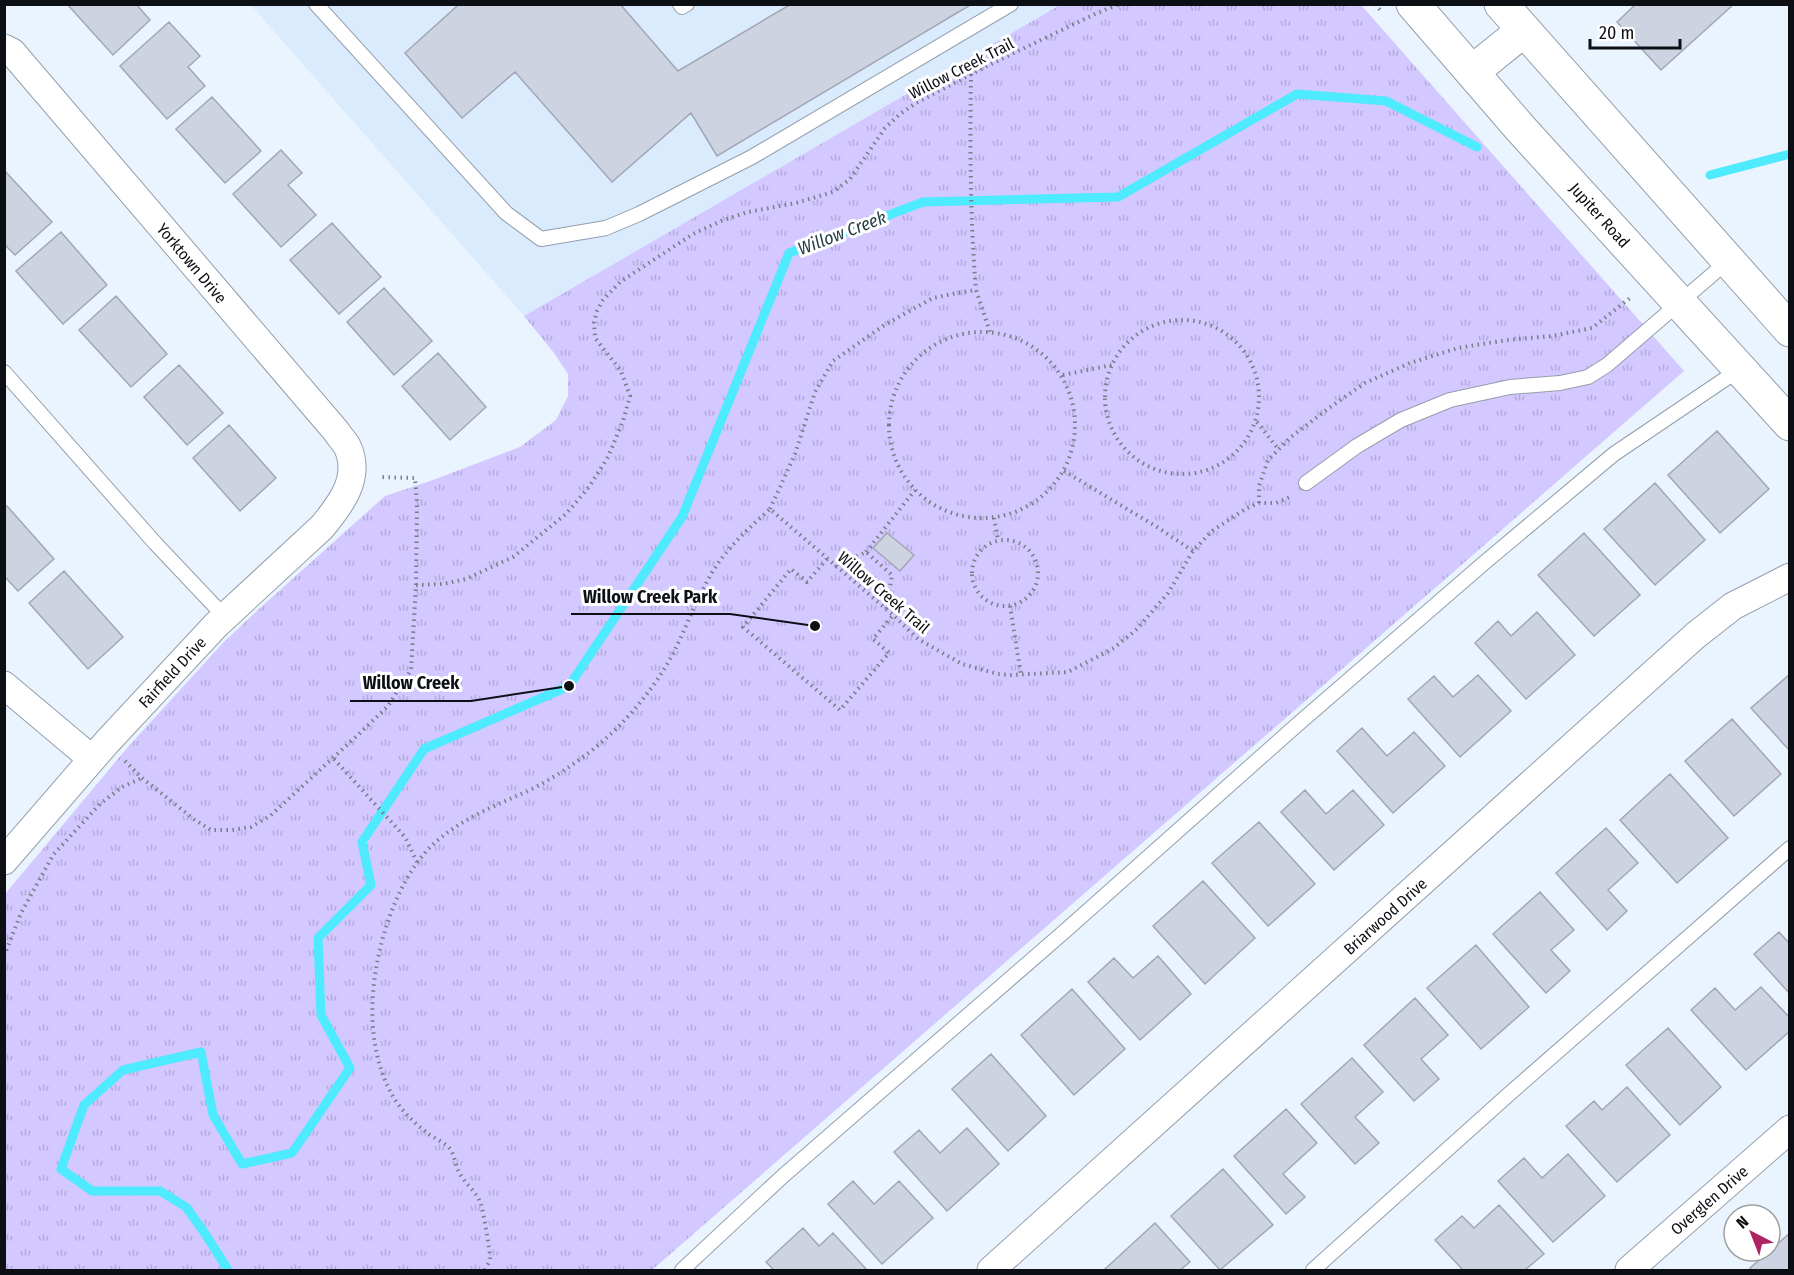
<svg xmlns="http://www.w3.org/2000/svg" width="1794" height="1275" font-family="'Fira Sans Condensed',sans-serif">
	<defs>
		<pattern id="park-tufts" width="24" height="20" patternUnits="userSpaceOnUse" patternTransform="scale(1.5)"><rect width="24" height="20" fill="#d3c8ff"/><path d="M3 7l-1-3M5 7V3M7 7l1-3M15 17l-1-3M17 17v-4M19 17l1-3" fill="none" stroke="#b4abda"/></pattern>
	</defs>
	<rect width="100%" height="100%" fill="#eaf4fe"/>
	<path fill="#daebfe" d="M 251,5 L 1060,5 L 524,316 Z"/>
	<path fill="url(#park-tufts)" d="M 1060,5 L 1361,5 L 1684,371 L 652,1270 L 5,1270 L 5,894 L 128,747 L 222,644 L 259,609 L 385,496 L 433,480 L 520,447 L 556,420 L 568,396 L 568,374 L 554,353 L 524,316 Z"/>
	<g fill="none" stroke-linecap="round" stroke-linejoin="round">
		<path stroke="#4eeafe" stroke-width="9" d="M 1710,175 L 1790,154
			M 228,1270 L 204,1232 L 186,1207 L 160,1191 L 92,1191 L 61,1169 L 84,1105 L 123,1070 L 201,1052 L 213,1115 L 242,1164 L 292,1153 L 350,1068 L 321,1015 L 318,938 L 371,885 L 362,842 L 424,749 L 569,686 L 682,517 L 789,253 L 923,202 L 1118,197 L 1297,94 L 1386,101 L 1477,147"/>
	</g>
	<path fill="#ced3e2" stroke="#a2a6b5" stroke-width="1.5" d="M 67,4 L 136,4 L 150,20 L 113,55 Z
		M 456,4 L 620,4 L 678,71 L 791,4 L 972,4 L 717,156 L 691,113 L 612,182 L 515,72 L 462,118 L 405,53 L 457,6 Z
		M 1636,4 L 1734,4 L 1661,70 L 1617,22 Z
		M 169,22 L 200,56 L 188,67 L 205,86 L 167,119 L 120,66 Z
		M 212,97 L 261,151 L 225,183 L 176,129 Z
		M 281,150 L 302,173 L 288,185 L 316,215 L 281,247 L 233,194 Z
		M 4,170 L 52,222 L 15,255 L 4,244 Z
		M 332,223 L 381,277 L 339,314 L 290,260 Z
		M 61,232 L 107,285 L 63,324 L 16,271 Z
		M 384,288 L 432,341 L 394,375 L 347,322 Z
		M 116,296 L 167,354 L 131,387 L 79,330 Z
		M 438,353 L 486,407 L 450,440 L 402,386 Z
		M 179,365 L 223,413 L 187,445 L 144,397 Z
		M 229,425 L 276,478 L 240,511 L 193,458 Z
		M 1717,431 L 1769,489 L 1720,533 L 1668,475 Z
		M 1655,483 L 1705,540 L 1655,585 L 1604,529 Z
		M 7,506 L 54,559 L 18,591 L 4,576 L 4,508 Z
		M 887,533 L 914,555 L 900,571 L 873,548 Z
		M 1584,533 L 1640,595 L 1594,636 L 1538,575 Z
		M 64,571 L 123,637 L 88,669 L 29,603 Z
		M 1537,612 L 1575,655 L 1526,699 L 1475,643 L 1498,621 L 1511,636 Z
		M 1790,674 L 1790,751 L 1751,708 Z
		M 1478,675 L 1511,711 L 1460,757 L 1408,699 L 1434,676 L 1453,697 Z
		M 1732,719 L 1781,774 L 1734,816 L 1685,761 Z
		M 1362,728 L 1387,756 L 1414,732 L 1445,766 L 1393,813 L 1337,751 Z
		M 1670,774 L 1728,838 L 1677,883 L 1620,820 Z
		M 1305,790 L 1326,814 L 1353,790 L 1384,825 L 1334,870 L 1281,812 Z
		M 1259,822 L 1315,884 L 1268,926 L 1212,863 Z
		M 1606,828 L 1638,863 L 1608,890 L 1627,911 L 1607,930 L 1556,873 Z
		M 1203,881 L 1255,938 L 1205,984 L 1153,926 Z
		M 1540,892 L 1574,930 L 1551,950 L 1570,971 L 1546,993 L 1493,934 Z
		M 1779,932 L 1790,944 L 1790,994 L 1754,954 Z
		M 1476,945 L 1529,1007 L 1481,1049 L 1427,988 Z
		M 1158,956 L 1191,994 L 1140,1040 L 1088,982 L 1114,958 L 1133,978 Z
		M 1761,987 L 1790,1018 L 1790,1031 L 1746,1070 L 1691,1010 L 1715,988 L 1735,1010 Z
		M 1072,989 L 1125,1049 L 1074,1095 L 1021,1035 Z
		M 1415,998 L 1448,1035 L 1421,1059 L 1439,1079 L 1414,1101 L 1364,1045 Z
		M 1668,1028 L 1721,1087 L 1680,1125 L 1626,1065 Z
		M 991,1054 L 1046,1116 L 1008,1151 L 952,1089 Z
		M 1352,1058 L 1383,1092 L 1355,1117 L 1379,1143 L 1355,1164 L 1301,1104 Z
		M 1627,1087 L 1670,1135 L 1617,1182 L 1566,1126 L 1594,1101 L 1602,1110 Z
		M 1286,1109 L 1317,1143 L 1283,1174 L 1305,1197 L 1286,1214 L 1234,1156 Z
		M 967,1128 L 999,1164 L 947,1211 L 894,1152 L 919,1130 L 940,1153 Z
		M 1568,1154 L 1605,1196 L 1553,1242 L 1498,1181 L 1524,1158 L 1542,1178 Z
		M 1223,1169 L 1273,1225 L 1220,1270 L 1171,1216 Z
		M 853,1181 L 874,1204 L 899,1181 L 933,1218 L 882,1264 L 828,1204 Z
		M 1499,1205 L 1544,1254 L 1525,1270 L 1463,1270 L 1435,1240 L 1462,1216 L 1474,1228 Z
		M 1155,1223 L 1190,1262 L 1180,1270 L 1106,1270 L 1105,1269 Z
		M 803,1228 L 819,1246 L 833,1233 L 867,1270 L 774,1270 L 766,1262 Z
		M 1790,1233 L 1790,1270 L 1752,1270 L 1750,1268 Z"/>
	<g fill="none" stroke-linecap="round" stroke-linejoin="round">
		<defs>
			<path id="lane" d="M 316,4 L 506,213 L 541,239 L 606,228 L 639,214 L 752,157 L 1011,4
				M 680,4 L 682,7 L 687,4
				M 4,372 L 155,543 L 225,617
				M 1306,483 L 1357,446 L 1401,420 L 1450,400 L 1510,387 L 1560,383 L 1588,377 L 1607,365 L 1728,261
				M 682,1270 L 783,1176 L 1065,931 L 1298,724 L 1484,563 L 1614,454 L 1740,369
				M 1313,1270 L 1508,1095 L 1790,848"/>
			<path id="street" d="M 4,48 L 12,52 L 336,431 C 339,436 344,441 347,446 C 362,477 341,504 322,527 L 216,625 L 107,742 L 4,861
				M 4,685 L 92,759
				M 991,1270 L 1696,635 L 1733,606 L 1790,577
				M 1629,1270 L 1790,1129"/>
			<path id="secondary" d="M 1413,4 L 1521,129 L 1790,424
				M 1501,4 L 1790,330
				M 1472,72 L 1524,30"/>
		</defs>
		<use href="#lane" stroke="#949fac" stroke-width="16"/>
		<use href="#street" stroke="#949fac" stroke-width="29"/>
		<use href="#secondary" stroke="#949fac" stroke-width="35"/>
		<path stroke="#777e86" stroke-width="4" stroke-dasharray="1.5 4.5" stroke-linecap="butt" d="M 1375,4 L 1382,12
			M 971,74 C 970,146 970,219 976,290
			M1105 397a77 77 0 1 1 154 0a77 77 0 1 1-154 0Z
			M889 425a93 93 0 1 1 186 0a93 93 0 1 1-186 0Z
			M 1063,375 L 1112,365
			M 1257,422 L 1279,450
			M 1064,471 L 1157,527 L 1193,551
			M 1259,503 L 1259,486 L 1268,460 L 1291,437 L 1329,408 L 1365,383 L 1410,363 L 1458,348 L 1507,340 L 1552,336 L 1592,328 L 1630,298 L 1628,296
			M 770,509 L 795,454 L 815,392 L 833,361 L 886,324 L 933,298 L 957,293 L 976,290 L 990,332
			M 994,518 L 998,540
			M972 573a33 33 0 1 1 66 0a33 33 0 1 1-66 0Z
			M 866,552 L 915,490
			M 827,559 L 807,582 L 791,569 L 743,627 L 840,710 L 889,653 L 873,639 L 893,615
			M 835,567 L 866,552 L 892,575 L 886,610
			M 416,585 L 443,584 L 466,579 L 513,557 L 566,514 L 589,487 L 608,457 L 623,421 L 630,396 L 621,371 L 595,338 L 594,322 L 597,311 L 603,300 L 620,282 L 693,234 L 721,221 L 748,212 L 796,203 L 833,192 L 850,179 L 885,128 L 900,114 L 916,103 L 987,66 L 1095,14 L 1119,4
			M 1010,606 L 1021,675
			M 334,759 L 405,837 L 417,862
			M 125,761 L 142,778 L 195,820 L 211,830 L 232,830 L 251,827 L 270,816 L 360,733 L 388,706 L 411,670 L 416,585 L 417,503 L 415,478 L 379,477
			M 4,956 L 21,913 L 53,855 L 100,804 L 122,787 L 142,778
			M 485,1270 C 487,1266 490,1261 490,1257 C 490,1250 483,1211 481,1204 C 477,1192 464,1183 459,1172 C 455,1165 455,1156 450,1149 C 445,1142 433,1138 426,1132 C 413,1122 399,1108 391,1093 C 371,1055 369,1010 376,969 C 383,926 403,869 438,840 C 469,814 501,804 536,787 C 567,770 597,749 622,723 C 636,708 650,691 661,674 C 681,644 691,609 709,578 C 724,550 747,530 770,509 L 893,615 L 918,639 L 962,664 L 998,674 L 1011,675 L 1068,672 L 1114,648 L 1137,629 L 1168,593 L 1193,551 L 1212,531 L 1247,508 L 1259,503 L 1276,503 L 1290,497"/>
		<use href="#lane" stroke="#fff" stroke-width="14"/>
		<use href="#street" stroke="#fff" stroke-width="27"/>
		<use href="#secondary" stroke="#fff" stroke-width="33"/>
	</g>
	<g text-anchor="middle" stroke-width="6" stroke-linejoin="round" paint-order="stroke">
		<g font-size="16" fill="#0c1015" stroke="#fff">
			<text transform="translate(961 68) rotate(-27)" y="6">Willow Creek Trail</text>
			<text transform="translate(1600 215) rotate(48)" y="6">Jupiter Road</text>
			<text transform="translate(192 263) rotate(50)" y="6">Yorktown Drive</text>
			<text transform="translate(884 592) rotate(41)" y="6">Willow Creek Trail</text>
			<text transform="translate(172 672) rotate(-47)" y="6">Fairfield Drive</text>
			<text transform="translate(1385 916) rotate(-42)" y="6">Briarwood Drive</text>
			<text transform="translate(1709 1200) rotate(-41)" y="6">Overglen Drive</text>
		</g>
		<g font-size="18" font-style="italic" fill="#274044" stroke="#fff">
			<text transform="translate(842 233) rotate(-21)" y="6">Willow Creek</text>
		</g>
	</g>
	<path fill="none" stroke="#0c1015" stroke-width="2" d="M815 626L730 614H571M569 686L471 701H350"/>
	<g fill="#0c1015" stroke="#fff" stroke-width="2">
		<circle cx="815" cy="626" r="6"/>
		<circle cx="569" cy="686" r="6"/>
	</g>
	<g font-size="18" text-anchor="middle" font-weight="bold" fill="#0c1015" stroke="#fff" stroke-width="6" stroke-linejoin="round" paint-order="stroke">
		<text x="650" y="603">Willow Creek Park</text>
		<text x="411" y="689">Willow Creek</text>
	</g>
	<rect width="1794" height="1275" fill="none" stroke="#0c1015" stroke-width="12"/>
	<g transform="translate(1752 1233) rotate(318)"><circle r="28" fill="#ffffff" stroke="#9e9fa1" stroke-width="1.5"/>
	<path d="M0-4.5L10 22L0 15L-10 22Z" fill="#ae2362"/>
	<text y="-9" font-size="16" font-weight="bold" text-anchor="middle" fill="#0c1015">N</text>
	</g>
	<path d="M1590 39v9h90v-9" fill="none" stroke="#0c1015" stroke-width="3"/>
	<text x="1599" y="39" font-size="18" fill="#0c1015" stroke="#ffffff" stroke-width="4.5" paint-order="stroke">20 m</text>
</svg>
